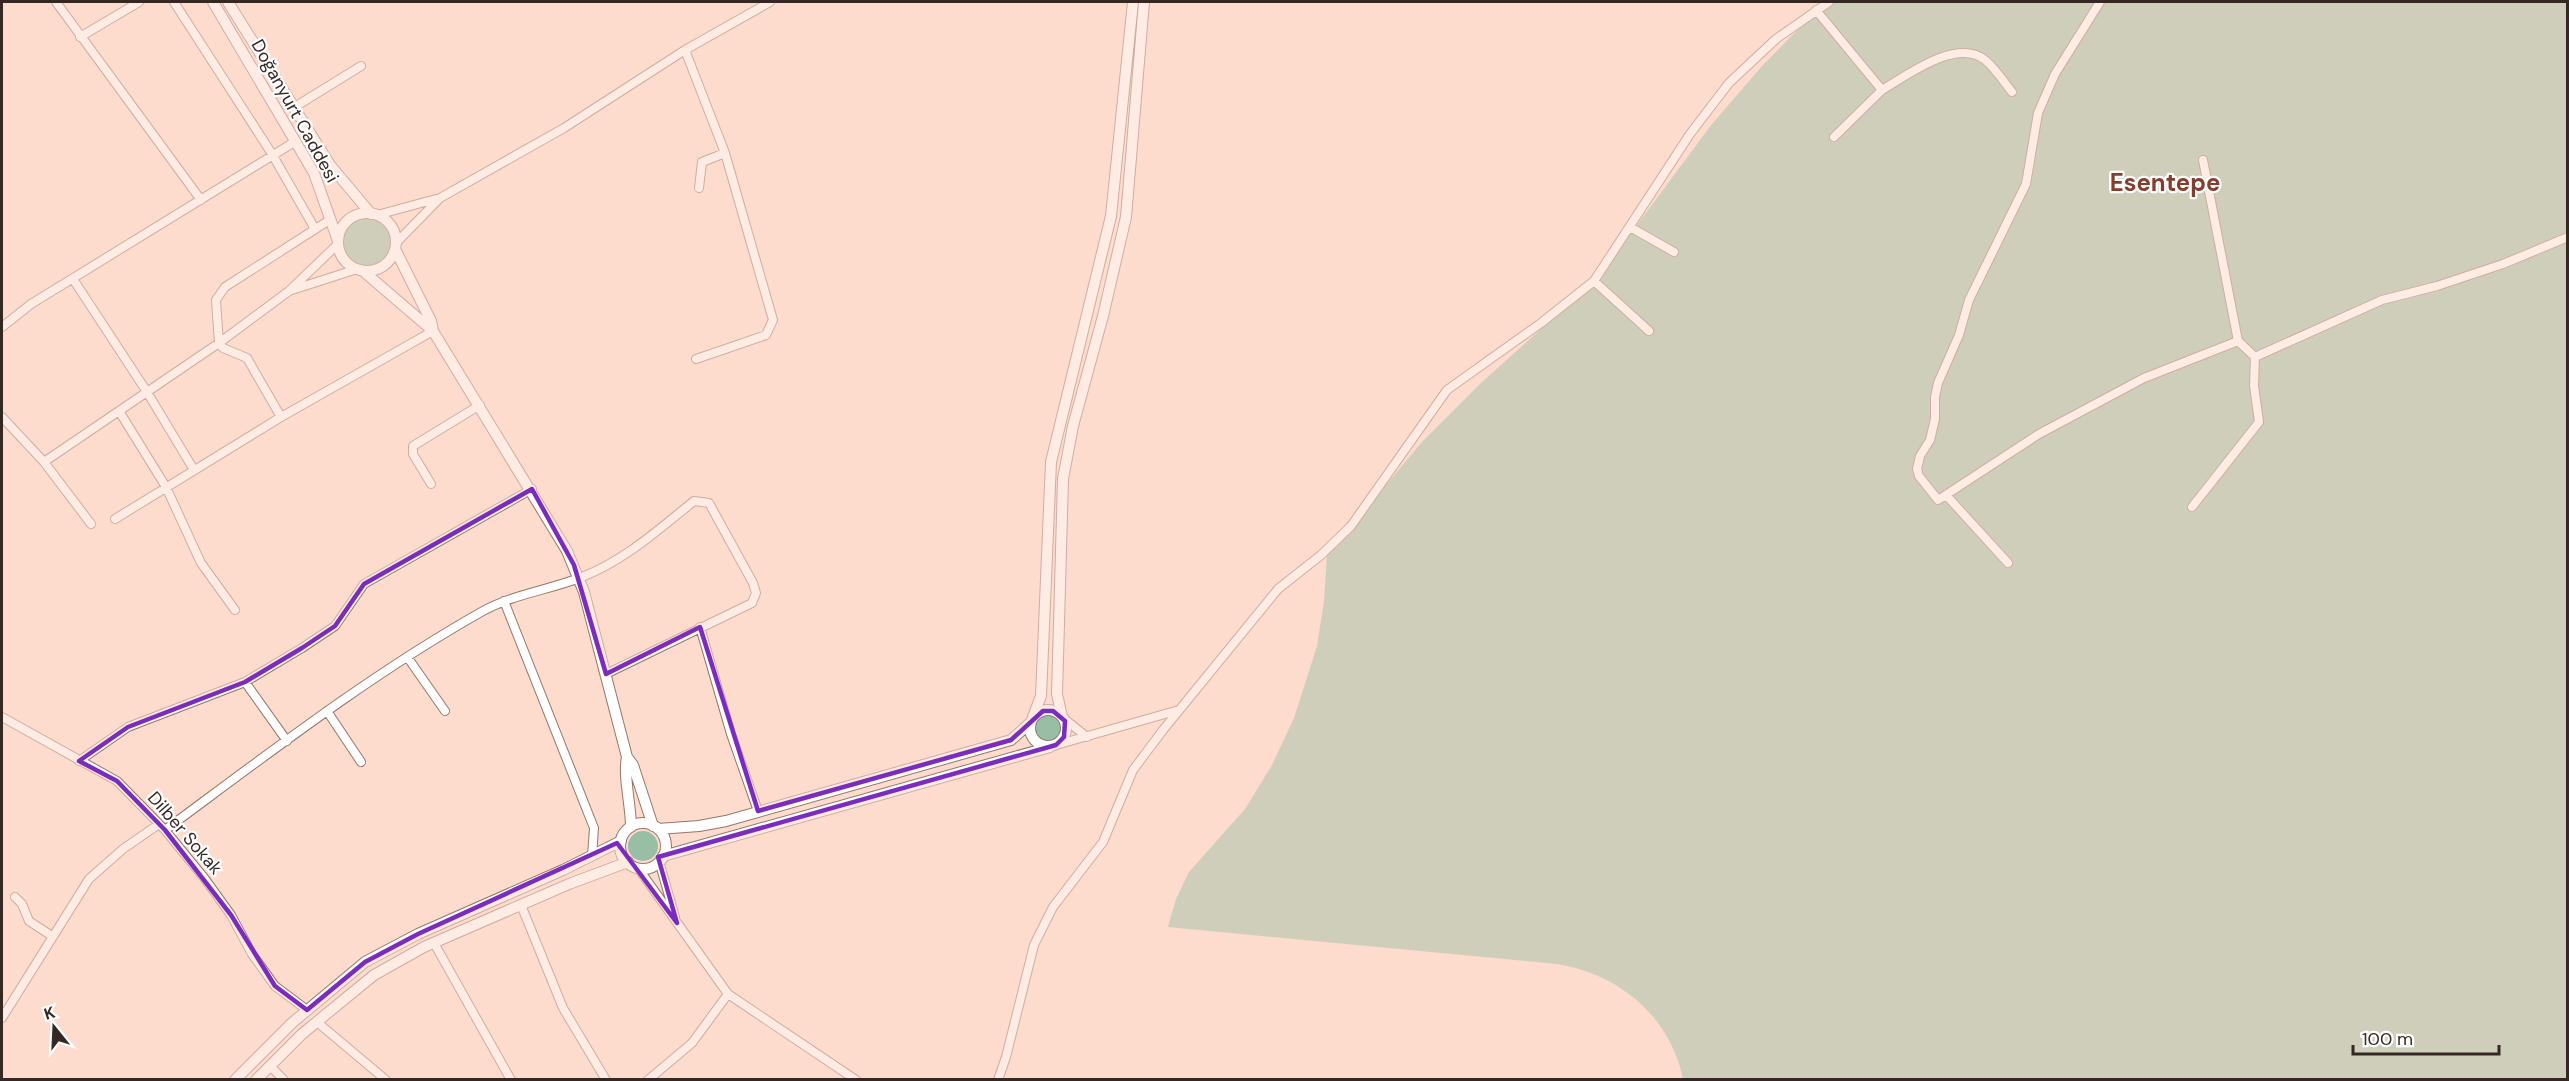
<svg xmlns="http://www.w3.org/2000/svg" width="2569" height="1081" font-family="'DM Sans',sans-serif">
	<rect width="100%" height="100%" fill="#fddbcd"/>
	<path fill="#98bfa5" d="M 1825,2 L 2567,2 L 2567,1079 L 1683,1079 C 1670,1016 1619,974 1557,964 L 1168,927 L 1176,899 L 1189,872 L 1245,809 L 1272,765 L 1294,718 L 1317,646 L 1324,601 L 1327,555 L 1422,442 L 1481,383 L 1560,312 L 1625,241 L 1712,124 L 1762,66 Z
		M343 242a24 24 0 1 1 48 0a24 24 0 1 1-48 0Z
		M1033 728a15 15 0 1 1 30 0a15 15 0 1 1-30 0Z
		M628 846a15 15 0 1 1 30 0a15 15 0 1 1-30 0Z"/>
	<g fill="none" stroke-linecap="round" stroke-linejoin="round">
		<defs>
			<path id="minor" d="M 56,2 L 201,200
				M 174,2 L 272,154 L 315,229
				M 2100,2 L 2055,74 L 2038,113 L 2026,184 L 1969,300 L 1959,335 L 1938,383 L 1935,397 L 1935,419 L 1930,440 L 1920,456 L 1917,469 L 1919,476 L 1938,500 L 2039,434 L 2144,378 L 2238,341 L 2255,357 L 2382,300 L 2437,286 L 2503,264 L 2568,237
				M 1816,10 L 1882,90 L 1834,137
				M 80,37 L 139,2
				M 685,50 L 725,153 L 773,320 L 766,335 L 696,359
				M 1882,90 C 1906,76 1957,37 1985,60 C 1995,68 2004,82 2012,92
				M 293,108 L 361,66
				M 2203,160 L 2238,341
				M 699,188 L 702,162 L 725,153
				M 377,215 L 436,199
				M 1630,227 L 1674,252
				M 396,243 L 440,198 L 564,128 L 685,50 L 770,2
				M 73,279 L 147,392 L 194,470
				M 1594,281 L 1649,331
				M 292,290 L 357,269
				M 2,327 L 31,304 L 296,141
				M 119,411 L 166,487 L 201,563 L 235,610
				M 2,417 L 44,462 L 91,524
				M 281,417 L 247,358 L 223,348 L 219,343 L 216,300 L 225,287 L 331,219
				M 44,462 L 219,343 L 289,291 L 338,244
				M 431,484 L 413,454 L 413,446 L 480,405
				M 1946,495 L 2008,563
				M 2192,507 L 2259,422 L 2254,386 L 2255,357
				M 115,519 L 281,417 L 433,331
				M 504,601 L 594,828 L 592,856
				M 700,627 L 731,734 L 758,811
				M 408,658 L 445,711
				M 245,682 L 287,741
				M 327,711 L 361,762
				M 2,717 L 117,781 L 165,830 L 205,879 L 231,915 L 252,954 L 275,986 L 307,1010
				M 1062,717 L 1087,737
				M 1056,745 L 1179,710
				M 79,761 L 128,727 L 245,682 L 302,648 L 335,626 L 364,584 L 532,489
				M 165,830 C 268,754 371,674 483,611 C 514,594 549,590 582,577 C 625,560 658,530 694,501 L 709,503 L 753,583 L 756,593 L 752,603 L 606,674
				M 659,861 L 675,917
				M 638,868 L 728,994 L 856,1080
				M 15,897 L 22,904 L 29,921 L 52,936
				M 521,905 L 563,1008 L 606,1080
				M 434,943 L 511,1080
				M 2,1018 L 89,879 L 123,849 L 159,824
				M 317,1022 L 386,1080
				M 270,1066 L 284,1080
				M 648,1080 L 692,1043 L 728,994
				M 998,1080 L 1006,1057 L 1034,945 L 1053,907 L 1103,842 L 1133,770 L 1163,730 L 1278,589 L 1321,555 L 1351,526 L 1447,390 L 1541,323 L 1594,281 L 1690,134 L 1729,83 L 1776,39 L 1829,2"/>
			<path id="tertiary" d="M 213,2 L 314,173 L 338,241
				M 228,2 L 330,165 L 371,214
				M338 242a29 29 0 1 1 58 0a29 29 0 1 1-58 0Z
				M 395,249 L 431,321 L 433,331 L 567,551 L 584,592 L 627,757 L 633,765 L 653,826
				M 363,271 L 433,331
				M1030 728a18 18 0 1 1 36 0a18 18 0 1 1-36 0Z
				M 1033,717 L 1041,696 L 1051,462 L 1111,216 L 1133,2
				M 1062,717 L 1057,694 L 1063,479 L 1073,426 L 1103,316 L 1126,217 L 1144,2
				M 627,757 C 623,776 631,805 631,827
				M620 846a23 23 0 1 1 46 0a23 23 0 1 1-46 0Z
				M 658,829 L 699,826 L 726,821 L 1011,740 L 1030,723
				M 663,856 L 1050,747
				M 235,1080 L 292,1023 L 365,962 L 418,934 L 563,870 L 621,841
				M 256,1080 L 302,1034 L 374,975 L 424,947 L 569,884 L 628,862"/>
		</defs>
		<use href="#minor" stroke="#95776a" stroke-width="10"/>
		<use href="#tertiary" stroke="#95776a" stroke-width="12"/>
		<use href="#minor" stroke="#fff" stroke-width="8"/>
		<use href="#tertiary" stroke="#fff" stroke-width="10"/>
	</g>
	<path d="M0 0H2569V1081H0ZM 532,489 L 574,565 L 606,674 L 700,627 L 758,811 L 1011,740 L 1043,711 L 1053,711 L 1065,721 L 1064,737 L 1056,745 L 658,857 L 677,923 L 617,843 L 418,934 L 365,962 L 307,1010 L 275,986 L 231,915 L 165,830 L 117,781 L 79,761 L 128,727 L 245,682 L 302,648 L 335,626 L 364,584 Z" fill="#fddbcd" fill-opacity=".55" fill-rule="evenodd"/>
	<path fill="none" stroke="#7b2cbf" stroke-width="4.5" stroke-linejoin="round" d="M 532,489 L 574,565 L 606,674 L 700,627 L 758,811 L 1011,740 L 1043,711 L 1053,711 L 1065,721 L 1064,737 L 1056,745 L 658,857 L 677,923 L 617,843 L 418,934 L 365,962 L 307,1010 L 275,986 L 231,915 L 165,830 L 117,781 L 79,761 L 128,727 L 245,682 L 302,648 L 335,626 L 364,584 Z"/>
	<g text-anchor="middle" stroke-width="4.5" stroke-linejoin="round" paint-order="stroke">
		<g font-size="18" fill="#352823" stroke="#fff">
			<text transform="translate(295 111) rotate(61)" y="6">Doğanyurt Caddesi</text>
			<text transform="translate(185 833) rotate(49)" y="6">Dilber Sokak</text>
		</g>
		<g font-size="24" font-weight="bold" fill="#833e2e" stroke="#fff">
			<text x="2165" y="191">Esentepe</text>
		</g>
	</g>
	<rect width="2569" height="1081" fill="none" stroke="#352823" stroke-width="6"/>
	<g transform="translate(54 1027) rotate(342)" stroke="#ffffff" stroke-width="4.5" paint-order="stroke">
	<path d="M0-4.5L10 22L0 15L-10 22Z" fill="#352823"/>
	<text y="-9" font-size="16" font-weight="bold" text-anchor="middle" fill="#352823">K</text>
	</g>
	<path d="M2353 1045v9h146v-9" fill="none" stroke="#352823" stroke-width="3"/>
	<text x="2362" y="1045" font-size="18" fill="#352823" stroke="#ffffff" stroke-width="4.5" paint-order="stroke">100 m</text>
</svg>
